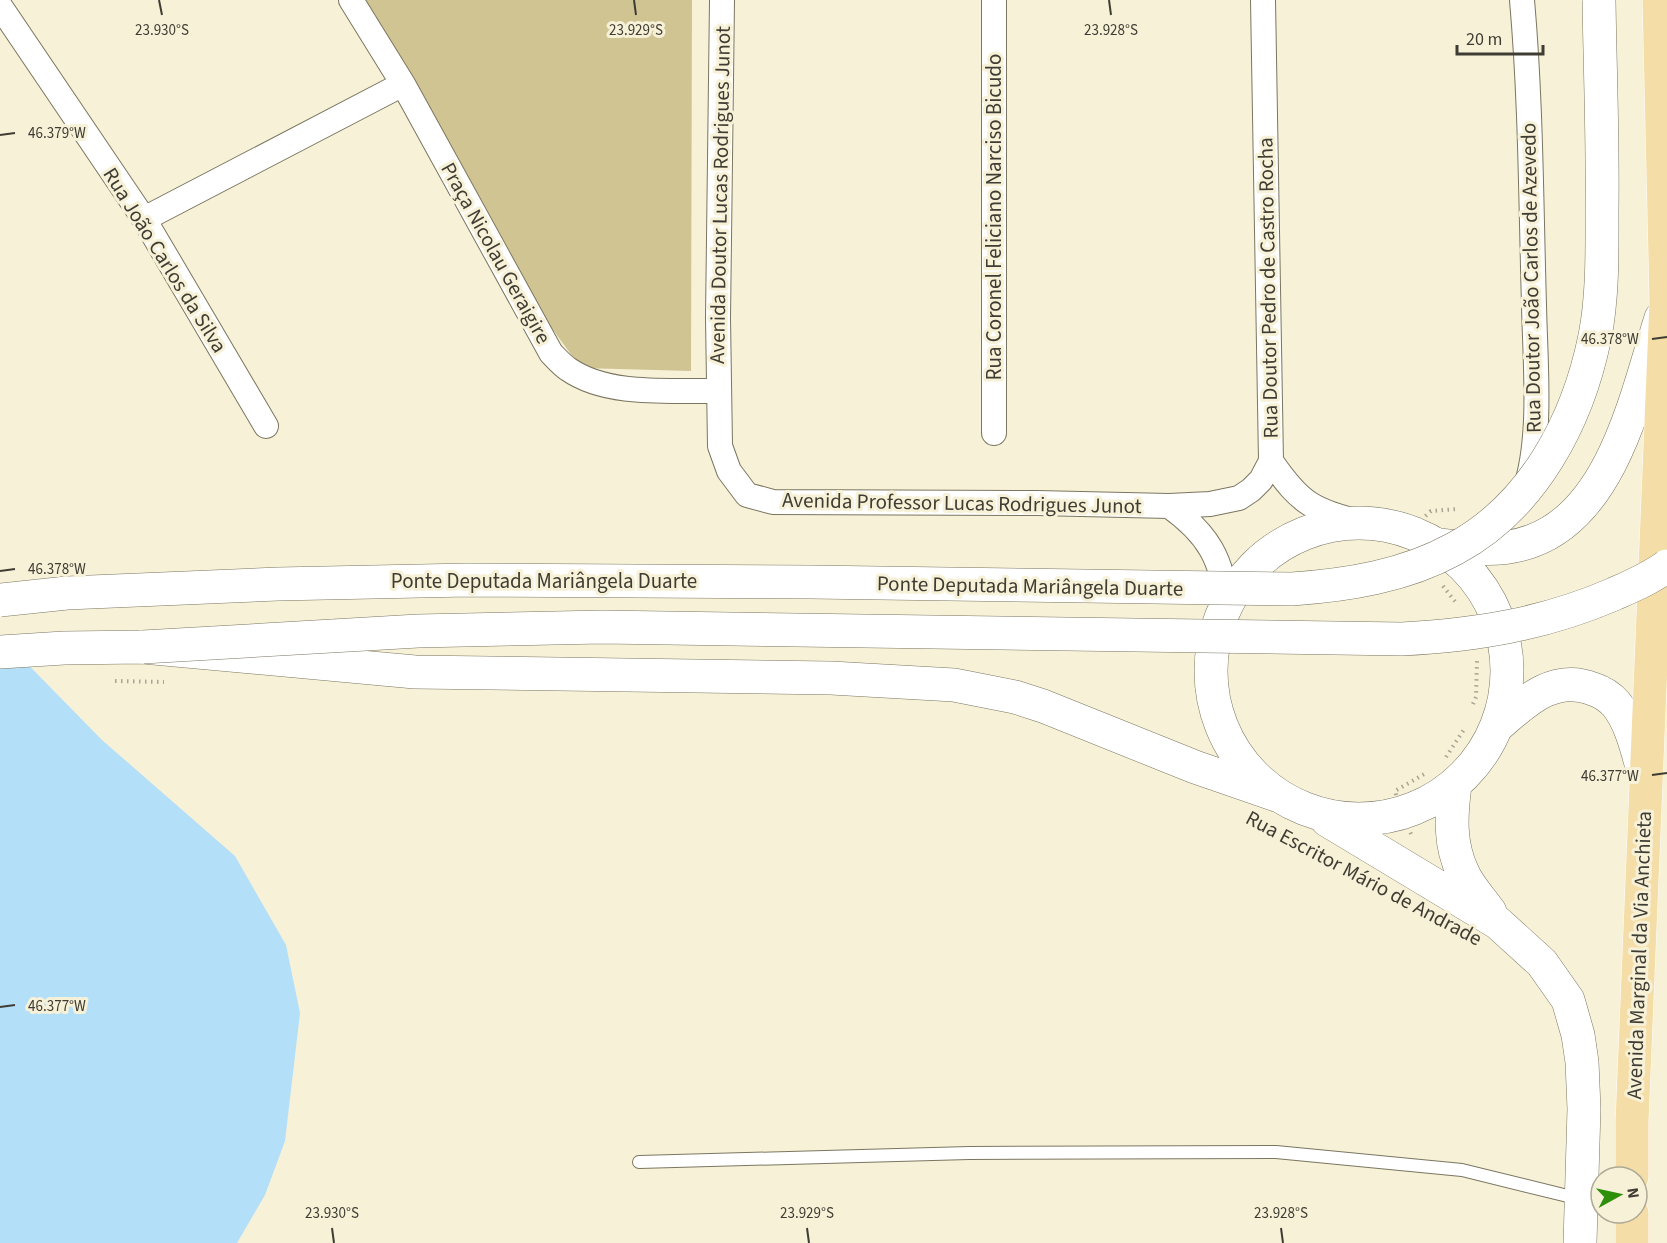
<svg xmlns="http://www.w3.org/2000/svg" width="1667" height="1243" font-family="'Source Sans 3',sans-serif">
	<rect width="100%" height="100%" fill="#f7f1d8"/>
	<path fill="#d0c493" d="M 360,0 L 692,0 L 691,371 L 581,368 L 545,319 Z"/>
	<path fill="#b3dff8" d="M 0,636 L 102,740 L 235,856 L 286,945 L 300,1013 L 285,1141 L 265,1195 L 237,1243 L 0,1243 Z"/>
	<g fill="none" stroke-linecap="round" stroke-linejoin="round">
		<defs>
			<path id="service" d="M 639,1162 L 969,1153 L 1276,1152 L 1462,1170 L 1580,1199"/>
			<path id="minor" d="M 351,0 L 403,84 L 551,353 C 556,358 562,365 568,369 C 608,397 671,390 718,391
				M 722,0 L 718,318 L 720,446 L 729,471 L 747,495 L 773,502 L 1037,503 L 1169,506 L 1210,504 L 1239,498 L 1251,490 L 1261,480 L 1271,461
				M 1263,0 L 1271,461 C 1301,505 1313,510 1363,523
				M 1522,0 C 1531,102 1531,204 1534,305 C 1535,359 1542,432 1527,483
				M 0,6 L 144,219 L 266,426
				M 144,219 L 403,84
				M 994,433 L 994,0
				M 1169,506 C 1207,533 1224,560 1226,607"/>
			<path id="secondary" d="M1211 671a148 148 0 1 1 296 0a148 148 0 1 1-296 0Z
				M 1441,545 C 1471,549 1502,552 1532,541 C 1614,511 1637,392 1661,318
				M 0,652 L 64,648 L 143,647 L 415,672 L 831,678 L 954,685 L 1015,697 L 1043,706 L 1195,767 L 1279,796
				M 1496,727 C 1524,703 1553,673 1593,689 C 1602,692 1610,697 1616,704 C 1632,723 1638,754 1645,778
				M 1455,785 C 1451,815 1449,844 1463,873 C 1469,887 1481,899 1490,912
				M 1327,820 L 1498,923 L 1542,963 L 1568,1000 L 1578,1035 L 1582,1062 L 1584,1109 L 1580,1243"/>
			<path id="primary" d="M 1632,1177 L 1632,1122 L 1666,302 L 1659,0
				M 1632,1243 L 1632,1213"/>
		</defs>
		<use href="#service" stroke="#7b7660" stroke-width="14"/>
		<use href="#minor" stroke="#7b7660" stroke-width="26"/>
		<use href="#secondary" stroke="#7b7660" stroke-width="34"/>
		<use href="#primary" stroke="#fff" stroke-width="34"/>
		<path stroke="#a9a592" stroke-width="4" stroke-dasharray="1.5 4.5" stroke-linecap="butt" d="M 1421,520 L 1431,511 L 1458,509
			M 1443,586 L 1457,604
			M 115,681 L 164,682
			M 1473,704 L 1476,697 L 1477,661
			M 1446,757 L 1465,728
			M 1270,827 L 1309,847
			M 1411,834 L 1401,813 L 1395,791 L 1426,773"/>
		<use href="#service" stroke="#fff" stroke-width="12"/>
		<use href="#minor" stroke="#fff" stroke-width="24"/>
		<use href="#secondary" stroke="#fff" stroke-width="33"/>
		<use href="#primary" stroke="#f4dda7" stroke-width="33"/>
		<defs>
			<path id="secondary-bridge" d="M 0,600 L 67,593 L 278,584 L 468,580 L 811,582 L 1292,589 C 1348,585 1405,576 1454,549 C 1533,507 1578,421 1595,336 C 1603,295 1602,251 1602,209 C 1603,139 1600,70 1599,0
				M 143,647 L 418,631 L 602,627 L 1402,639 C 1477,635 1545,624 1614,594 C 1632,586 1651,578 1667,566"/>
		</defs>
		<use href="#secondary-bridge" stroke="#7b7660" stroke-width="34" stroke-linecap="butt"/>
		<use href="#secondary-bridge" stroke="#fff" stroke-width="33"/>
	</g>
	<path fill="none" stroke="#3f3d33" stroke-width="2" d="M 159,0 L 162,15M 634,0 L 636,15M 1109,0 L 1111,15M 0,135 L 15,133M 1652,339 L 1667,337M 0,571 L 15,569M 1652,775 L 1667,773M 0,1007 L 15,1005M 332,1228 L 334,1243M 807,1228 L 809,1243M 1281,1228 L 1283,1243"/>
	<g text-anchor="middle" stroke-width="6" stroke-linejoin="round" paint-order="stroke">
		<g font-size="21" fill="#3f3d33" stroke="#f7f1d8">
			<text transform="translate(720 195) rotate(-89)" y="7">Avenida Doutor Lucas Rodrigues Junot</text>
			<text transform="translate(994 217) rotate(-90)" y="7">Rua Coronel Feliciano Narciso Bicudo</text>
			<text transform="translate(496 253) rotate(61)" y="7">Praça Nicolau Geraigire</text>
			<text transform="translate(165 260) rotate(58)" y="7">Rua João Carlos da Silva</text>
			<text transform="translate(1531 278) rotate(-91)" y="7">Rua Doutor João Carlos de Azevedo</text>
			<text transform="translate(1268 288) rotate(-91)" y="7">Rua Doutor Pedro de Castro Rocha</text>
			<text transform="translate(962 503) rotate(1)" y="7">Avenida Professor Lucas Rodrigues Junot</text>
			<text x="544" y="588">Ponte Deputada Mariângela Duarte</text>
			<text transform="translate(1030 586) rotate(1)" y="7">Ponte Deputada Mariângela Duarte</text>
			<text transform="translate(1364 878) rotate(28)" y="7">Rua Escritor Mário de Andrade</text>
			<text transform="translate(1639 955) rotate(-88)" y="7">Avenida Marginal da Via Anchieta</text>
		</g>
	</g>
	<g font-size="15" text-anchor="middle" fill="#3f3d33" stroke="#f7f1d8" stroke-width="6" stroke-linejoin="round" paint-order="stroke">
		<text x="162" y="35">23.930°S</text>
		<text x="636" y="35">23.929°S</text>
		<text x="1111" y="35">23.928°S</text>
		<text x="57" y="138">46.379°W</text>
		<text x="1610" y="344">46.378°W</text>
		<text x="57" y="574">46.378°W</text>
		<text x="1610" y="781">46.377°W</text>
		<text x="57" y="1011">46.377°W</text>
		<text x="332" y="1218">23.930°S</text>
		<text x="807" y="1218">23.929°S</text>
		<text x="1281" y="1218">23.928°S</text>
	</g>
	<g transform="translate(1619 1195) rotate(82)"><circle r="28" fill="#f7f1d8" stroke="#ada996" stroke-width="1.5"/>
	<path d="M0-4.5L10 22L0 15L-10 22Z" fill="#2d8f0a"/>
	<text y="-9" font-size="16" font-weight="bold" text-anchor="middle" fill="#3f3d33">N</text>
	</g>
	<path d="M1457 45v9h86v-9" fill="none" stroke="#3f3d33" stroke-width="3"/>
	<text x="1466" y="45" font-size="18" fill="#3f3d33" stroke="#f7f1d8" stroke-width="4.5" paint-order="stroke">20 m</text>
</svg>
